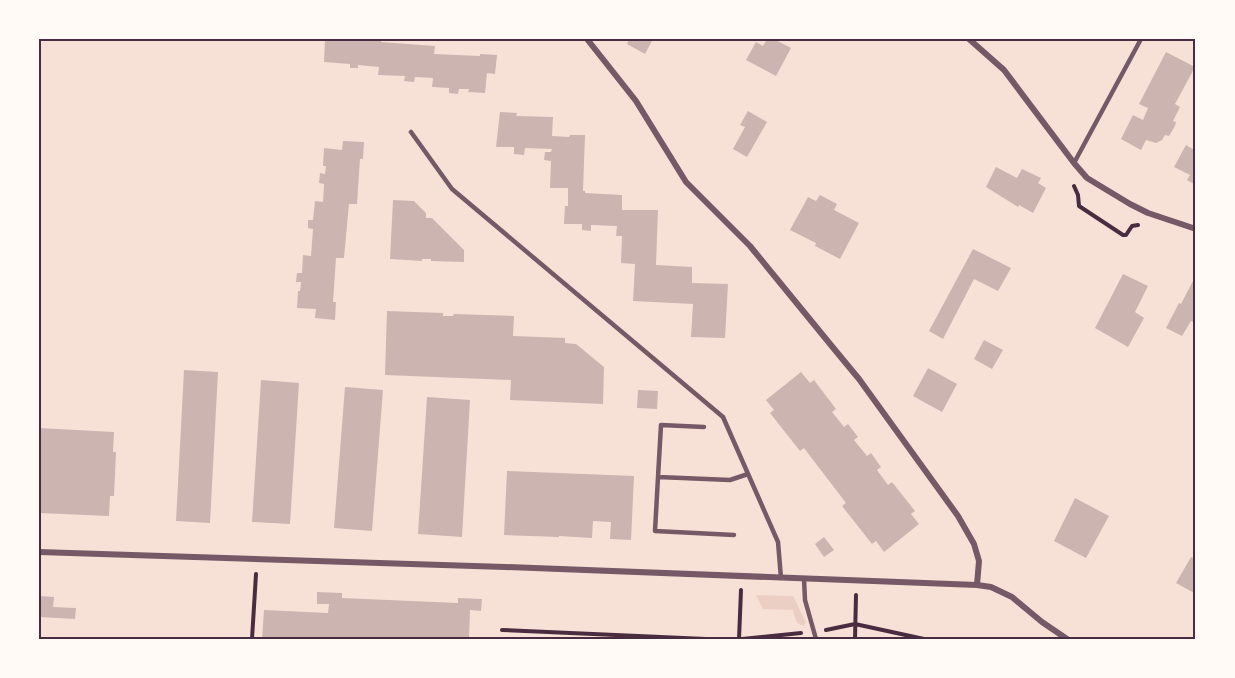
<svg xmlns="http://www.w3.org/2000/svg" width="1235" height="678" font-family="Helvetica,sans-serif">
	<rect width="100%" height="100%" fill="#f7e1d7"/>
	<path fill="#ebcfc5" d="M 756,595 L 793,596 L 806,622 L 804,626 C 795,624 795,618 793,610 L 763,609 Z"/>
	<path fill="#ccb4b1" d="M 325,39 L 381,39 L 381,42 L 435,46 L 434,54 L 480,56 L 480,54 L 497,55 L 495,74 L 487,73 L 485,93 L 468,92 L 469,89 L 459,89 L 458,94 L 449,93 L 449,88 L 432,87 L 433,78 L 415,77 L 414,82 L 404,81 L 405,76 L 378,75 L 379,67 L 358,65 L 358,68 L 350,68 L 350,64 L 324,62 Z
		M 629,39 L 653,39 L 645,54 L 627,44 Z
		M 767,39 L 774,39 L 791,48 L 776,76 L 746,60 L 756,42 L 763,46 Z
		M 1166,52 L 1195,67 L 1175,104 L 1180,107 L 1173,121 L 1176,122 L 1175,126 L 1169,136 L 1165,135 L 1162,140 L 1156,143 L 1146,140 L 1141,150 L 1121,139 L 1133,115 L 1143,120 L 1148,108 L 1139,104 Z
		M 748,111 L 767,122 L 747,157 L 733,149 L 745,127 L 740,125 Z
		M 500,112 L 517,113 L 516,116 L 553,117 L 552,136 L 569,137 L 570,135 L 585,135 L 583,191 L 585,191 L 585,193 L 622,195 L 622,210 L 658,210 L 656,265 L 692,267 L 692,283 L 728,284 L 725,338 L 691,337 L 693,304 L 633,301 L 635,264 L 621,263 L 622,236 L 616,236 L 617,226 L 591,225 L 591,231 L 582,230 L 582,224 L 564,224 L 565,206 L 568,206 L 568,188 L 550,188 L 551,161 L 544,160 L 545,152 L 551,152 L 552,149 L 525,148 L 524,155 L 514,154 L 514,147 L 496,147 Z
		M 343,141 L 364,142 L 363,159 L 360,159 L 357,204 L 349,204 L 344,258 L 336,258 L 333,302 L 336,302 L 335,320 L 315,318 L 316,309 L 297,308 L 298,291 L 300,291 L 301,282 L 296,282 L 297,273 L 302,273 L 303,255 L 311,256 L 313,229 L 308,228 L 308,220 L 313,220 L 315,201 L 323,202 L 324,184 L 319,183 L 320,173 L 325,174 L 326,166 L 323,166 L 324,148 L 342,150 Z
		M 1186,145 L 1196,151 L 1196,185 L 1187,180 L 1190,175 L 1174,167 Z
		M 996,167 L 1017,178 L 1022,169 L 1041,178 L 1038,183 L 1046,188 L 1033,213 L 1019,205 L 1018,207 L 986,187 Z
		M 820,195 L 837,204 L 834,210 L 859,223 L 840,259 L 815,246 L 816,243 L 790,230 L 808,197 L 816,201 Z
		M 393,200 L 414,201 L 426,213 L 426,218 L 432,218 L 464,250 L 464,262 L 431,261 L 431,259 L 422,259 L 422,261 L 390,259 Z
		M 973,249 L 1011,268 L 998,291 L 974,279 L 943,339 L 929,331 Z
		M 1123,274 L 1148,286 L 1135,312 L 1144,318 L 1128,347 L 1095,328 Z
		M 1196,275 L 1196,323 L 1191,321 L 1182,336 L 1166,328 L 1179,303 L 1181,304 Z
		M 387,311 L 443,313 L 443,316 L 453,316 L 454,314 L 514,316 L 513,336 L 565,338 L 565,343 L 576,344 L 604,367 L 603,404 L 510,400 L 511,380 L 385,375 Z
		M 984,340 L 1003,350 L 992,369 L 974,359 Z
		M 928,368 L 957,384 L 942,412 L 913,396 Z
		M 184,370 L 218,372 L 210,523 L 176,521 Z
		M 801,372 L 810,383 L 814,380 L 836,409 L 832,412 L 844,427 L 848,424 L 858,437 L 854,440 L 867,456 L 871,453 L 881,467 L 877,470 L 888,485 L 892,482 L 915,511 L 911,514 L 919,524 L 884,552 L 876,541 L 872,544 L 842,506 L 846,503 L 804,448 L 800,451 L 770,413 L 774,410 L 766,400 Z
		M 261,380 L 299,383 L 290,524 L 252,522 Z
		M 345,387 L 383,390 L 372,531 L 334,528 Z
		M 638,390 L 658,391 L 657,409 L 637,408 Z
		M 427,397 L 470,400 L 462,537 L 418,534 Z
		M 39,428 L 114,432 L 113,452 L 116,452 L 114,496 L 110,496 L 109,516 L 39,513 Z
		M 507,471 L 634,476 L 631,540 L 610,539 L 611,522 L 593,521 L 592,538 L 559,536 L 559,537 L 504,535 Z
		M 1075,498 L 1109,516 L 1086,558 L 1054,541 Z
		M 824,537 L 834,550 L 824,557 L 815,544 Z
		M 1191,557 L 1196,559 L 1196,594 L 1176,583 Z
		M 317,592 L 342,593 L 342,598 L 458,603 L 458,598 L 482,599 L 481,611 L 470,610 L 469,639 L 262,639 L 264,610 L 328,613 L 329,604 L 317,604 Z
		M 39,596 L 54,597 L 53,607 L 76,608 L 75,619 L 39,617 Z"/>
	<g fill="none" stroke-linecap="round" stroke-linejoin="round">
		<path stroke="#4a2c40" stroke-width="4" d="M 1074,186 L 1078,195 L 1079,206 L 1123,235 L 1126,235 L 1132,226 L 1138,225
			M 502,630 L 706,639
			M 826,630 L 855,624 L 924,639
			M 252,639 L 256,574
			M 739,639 L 741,590
			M 742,639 L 801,633
			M 855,639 L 856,595"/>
		<path stroke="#755966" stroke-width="4.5" d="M 411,132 L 452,189 L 723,417 L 778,542 L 781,578
			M 1074,163 L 1141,39
			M 658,477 L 661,425 L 704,427
			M 734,535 L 655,531 L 658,477 L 730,480 L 748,474
			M 804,579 L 805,600 L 816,639"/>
		<path stroke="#755966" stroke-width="6" d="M 587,39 L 636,101 L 686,182 L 750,246 L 835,350 L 859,379 L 958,516 L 974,544 L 979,561 L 977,585
			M 969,39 L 1004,70 L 1074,163 L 1087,178 L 1130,204 L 1148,213 L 1196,229
			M 39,552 L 505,567 L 977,585 L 991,587 L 1012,597 L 1042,622 L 1067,639"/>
	</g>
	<rect width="1235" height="678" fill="none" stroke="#fffaf5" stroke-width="81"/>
	<rect x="40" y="40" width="1154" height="598" fill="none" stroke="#4a2c40" stroke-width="2"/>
</svg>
